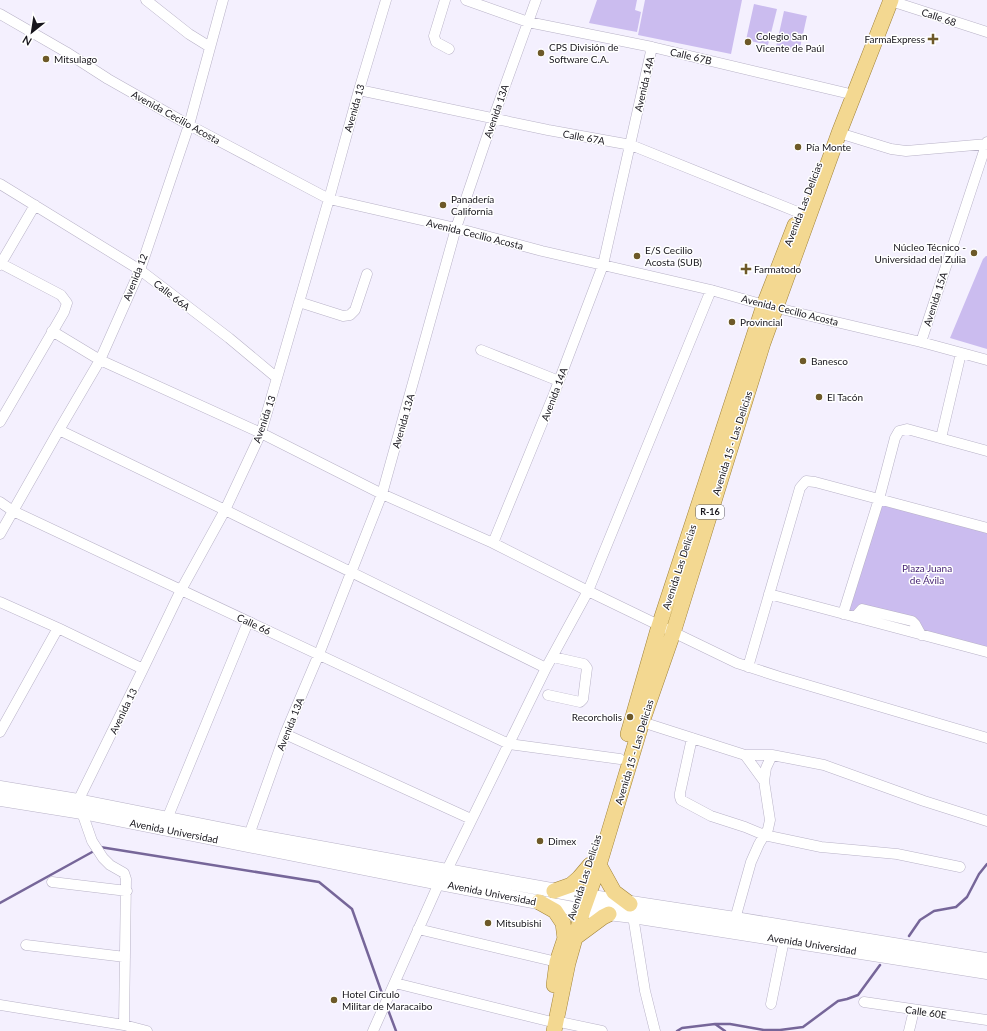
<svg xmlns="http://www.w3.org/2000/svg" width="987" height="1031" font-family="Lato,sans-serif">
	<rect width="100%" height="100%" fill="#f4f0fe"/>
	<path fill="#cbbcef" d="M 597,0 L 637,0 L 635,10 L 641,12 L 637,32 L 589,23 Z
		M 645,0 L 742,0 L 731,54 L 638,35 Z
		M 754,4 L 777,9 L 768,45 L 746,40 Z
		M 784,11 L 807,16 L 799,52 L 776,47 Z
		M 986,256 L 987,256 L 987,349 L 950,338 L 983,259 Z
		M 880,501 L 987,530 L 987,651 L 845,612 Z"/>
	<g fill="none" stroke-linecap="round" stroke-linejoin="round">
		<path stroke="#766699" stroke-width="2.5" d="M 100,847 L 319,882 L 352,909 L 384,999
			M 0,903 L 94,851
			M 909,936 L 920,920 L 934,911 L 956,907 L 967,897 L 979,874 L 987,864
			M 387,1007 L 396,1031
			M 715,1024 L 730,1024 L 764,1030 L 780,1030 L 803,1027 L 838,1001 L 847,999 L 858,995 L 880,965
			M 677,1031 L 682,1028 L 715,1024 L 725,1031"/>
		<defs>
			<path id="street" d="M 146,0 L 189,34 L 210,47
				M 445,0 L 434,36 L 436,42 L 449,49
				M 466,0 L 528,22 L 652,47 L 846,93
				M 891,1 L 987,32
				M 0,14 L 66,52 L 108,79 L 189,125 L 329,199 L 456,228 L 542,251 L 711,290 L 764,305 L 921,342 L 987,360
				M 652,47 L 603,265 L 554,394 L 493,543 L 588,591 L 737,663 L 780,677 L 987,738
				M 359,90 L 548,130 L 631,145 L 800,213
				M 839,133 L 891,149 L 906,151 L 987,144
				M 0,184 L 140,270 L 229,338 L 277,378
				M 0,263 L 61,295 L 67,303 L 64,312 L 0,422
				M 0,265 L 35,205
				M 299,302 L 343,316 L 350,315 L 355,310 L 367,274
				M 52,331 L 100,360 L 261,433 L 382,494 L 493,543
				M 921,342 L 987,142
				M 481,350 L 559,381
				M 59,430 L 225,510 L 546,668
				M 941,438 L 961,353
				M 0,502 L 13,511 L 509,744 L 620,759
				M 0,534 L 59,430 L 100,360 L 140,270 L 189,125 L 223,0
				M 769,594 L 987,652
				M 0,602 L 58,628 L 143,669
				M 843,614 L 879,499 L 895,438 L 899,431 L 907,429 L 987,451
				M 855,617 L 862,609 L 912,621 L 915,624 L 921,635
				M 748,667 L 800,488 L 806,481 L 815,482 L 987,528
				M 548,695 L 580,702 L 583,699 L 587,668 L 584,664 L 553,657
				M 642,722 L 745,755 L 772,755 L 824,765 L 924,801 L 987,821
				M 0,732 L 58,628
				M 285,734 L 471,819
				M 692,738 L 680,793 L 680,797 L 681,800 L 711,816 L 745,827 L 764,835 L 821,847 L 897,854 L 960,867
				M 764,781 L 766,768 L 772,755
				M 167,819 L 248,622
				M 249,835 L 285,734 L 319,654 L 382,494 L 456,228 L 493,119 L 536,0
				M 52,882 L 127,891
				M 633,916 L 645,991 L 655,1031
				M 735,919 L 751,862 L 759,844 L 768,829 L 770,820 L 764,781 L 745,755
				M 418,929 L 557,962
				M 26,945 L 125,957
				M 395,983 L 548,1021
				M 864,1002 L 987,1020
				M 771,1004 L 784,940
				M 0,1005 L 124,1025 L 126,879 L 124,873 L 110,865 L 103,858 L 92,841 L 78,801 L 143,669 L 181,590 L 225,510 L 261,433 L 329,199 L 359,90 L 386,0
				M 555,1021 L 602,1031
				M 124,1025 L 147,1031
				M 373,1031 L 439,883 L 446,872 L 546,668 L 588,591 L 711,290
				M 909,1031 L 914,1010"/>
			<path id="secondary" d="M 0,788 L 78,801 L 249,835 L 579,895 L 735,919 L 987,960
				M 0,799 L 82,812 L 439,883 L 574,909 L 633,916 L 987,972"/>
			<path id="primary" d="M 628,734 L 659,626 L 764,305 L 795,225
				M 599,865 L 614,892 L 630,904
				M 554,891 L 571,885 L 579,878 L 590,865
				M 539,902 L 555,911 L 563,923 L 565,939
				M 576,937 L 603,917 L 609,914
				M 554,985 L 557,962 L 565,938
				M 554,1031 L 568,963 L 583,910 L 599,865 L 642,722 L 673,633 L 763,343 L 839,133 L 891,0"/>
		</defs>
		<use href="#street" stroke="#b8b2c7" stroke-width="11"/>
		<use href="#secondary" stroke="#b8b2c7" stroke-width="15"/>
		<use href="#primary" stroke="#a18339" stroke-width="16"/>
		<use href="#street" stroke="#fff" stroke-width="10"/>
		<use href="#secondary" stroke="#fff" stroke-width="14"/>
		<use href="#primary" stroke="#f3d891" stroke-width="15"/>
	</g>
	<g fill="#6d5928" stroke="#fff" stroke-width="1.5">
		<path d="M931 33h4v4h4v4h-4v4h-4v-4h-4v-4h4z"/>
		<circle cx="748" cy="42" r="4"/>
		<circle cx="541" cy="53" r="4"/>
		<circle cx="46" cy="59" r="4"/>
		<circle cx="798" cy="147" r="4"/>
		<circle cx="443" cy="205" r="4"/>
		<circle cx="974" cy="253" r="4"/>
		<circle cx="637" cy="256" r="4"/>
		<path d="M744 263h4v4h4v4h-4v4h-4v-4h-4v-4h4z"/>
		<circle cx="732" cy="322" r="4"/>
		<circle cx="803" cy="361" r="4"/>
		<circle cx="819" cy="397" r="4"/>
		<circle cx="630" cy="717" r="4"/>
		<circle cx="540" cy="841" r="4"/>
		<circle cx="488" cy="923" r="4"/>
		<circle cx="334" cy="1000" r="4"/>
	</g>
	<g text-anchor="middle" stroke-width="3" stroke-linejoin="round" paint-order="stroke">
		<rect fill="#fff" stroke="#5d5b60" stroke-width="1" x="696" y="505" width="28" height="14" rx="3"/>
		<g font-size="9" font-weight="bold" fill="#17151c">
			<text x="710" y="515">R-16</text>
		</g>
		<g font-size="10" fill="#17151c" stroke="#fff">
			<text transform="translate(939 17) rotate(18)" y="4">Calle 68</text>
			<text transform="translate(691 56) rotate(13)" y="4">Calle 67B</text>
			<text transform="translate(644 84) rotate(-77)" y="4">Avenida 14A</text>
			<text transform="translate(354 108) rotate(-74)" y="4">Avenida 13</text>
			<text transform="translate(496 111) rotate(-71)" y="4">Avenida 13A</text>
			<text transform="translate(176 117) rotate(29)" y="4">Avenida Cecilio Acosta</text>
			<text transform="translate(584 137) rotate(10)" y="4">Calle 67A</text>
			<text transform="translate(803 204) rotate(-69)" y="4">Avenida Las Delicias</text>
			<text transform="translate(475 234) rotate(14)" y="4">Avenida Cecilio Acosta</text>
			<text transform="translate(135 277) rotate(-68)" y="4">Avenida 12</text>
			<text transform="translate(172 295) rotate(38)" y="4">Calle 66A</text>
			<text transform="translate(935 299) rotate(-72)" y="4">Avenida 15A</text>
			<text transform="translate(790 310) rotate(14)" y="4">Avenida Cecilio Acosta</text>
			<text transform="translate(554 394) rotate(-69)" y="4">Avenida 14A</text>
			<text transform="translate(264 419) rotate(-71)" y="4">Avenida 13</text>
			<text transform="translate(403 421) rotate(-74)" y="4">Avenida 13A</text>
			<text transform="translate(732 443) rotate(-72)" y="4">Avenida 15 - Las Delicias</text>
			<text transform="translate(679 567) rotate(-72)" y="4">Avenida Las Delicias</text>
			<text transform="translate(254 624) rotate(25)" y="4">Calle 66</text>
			<text transform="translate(123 711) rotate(-64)" y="4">Avenida 13</text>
			<text transform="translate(290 724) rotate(-68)" y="4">Avenida 13A</text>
			<text transform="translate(634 752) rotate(-73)" y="4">Avenida 15 - Las Delicias</text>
			<text transform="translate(174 831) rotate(11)" y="4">Avenida Universidad</text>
			<text transform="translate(584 877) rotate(-72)" y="4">Avenida Las Delicias</text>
			<text transform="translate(492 893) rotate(11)" y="4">Avenida Universidad</text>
			<text transform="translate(812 944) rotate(9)" y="4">Avenida Universidad</text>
			<text transform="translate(926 1012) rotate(8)" y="4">Calle 60E</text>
		</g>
		<g font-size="10" fill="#17151c" stroke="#fff" text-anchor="start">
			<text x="756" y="40">Colegio San<tspan x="756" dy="12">Vicente de Paúl</tspan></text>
			<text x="925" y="43" text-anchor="end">FarmaExpress</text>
			<text x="549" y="51">CPS División de<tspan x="549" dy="12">Software C.A.</tspan></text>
			<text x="54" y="63">Mitsulago</text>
			<text x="806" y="151">Pía Monte</text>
			<text x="451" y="203">Panadería<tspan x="451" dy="12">California</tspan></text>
			<text x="966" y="251" text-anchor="end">Núcleo Técnico -<tspan x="966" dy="12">Universidad del Zulia</tspan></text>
			<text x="645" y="254">E/S Cecilio<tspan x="645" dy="12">Acosta (SUB)</tspan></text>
			<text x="754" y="273">Farmatodo</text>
			<text x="740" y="326">Provincial</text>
			<text x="811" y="365">Banesco</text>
			<text x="827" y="401">El Tacón</text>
			<text x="622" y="721" text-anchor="end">Recorcholis</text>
			<text x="548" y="845">Dimex</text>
			<text x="496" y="927">Mitsubishi</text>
			<text x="342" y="998">Hotel Circulo<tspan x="342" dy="12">Militar de Maracaibo</tspan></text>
		</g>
		<g font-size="10" fill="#421e70" stroke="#fff">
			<text x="927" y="572">Plaza Juana<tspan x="927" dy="12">de Ávila</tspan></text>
		</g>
	</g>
	<g transform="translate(32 32) rotate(210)" stroke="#ffffff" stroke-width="3" paint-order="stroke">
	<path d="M0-3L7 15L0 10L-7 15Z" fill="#17151c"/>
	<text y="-6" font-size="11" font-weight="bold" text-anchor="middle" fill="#17151c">N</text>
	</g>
</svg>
